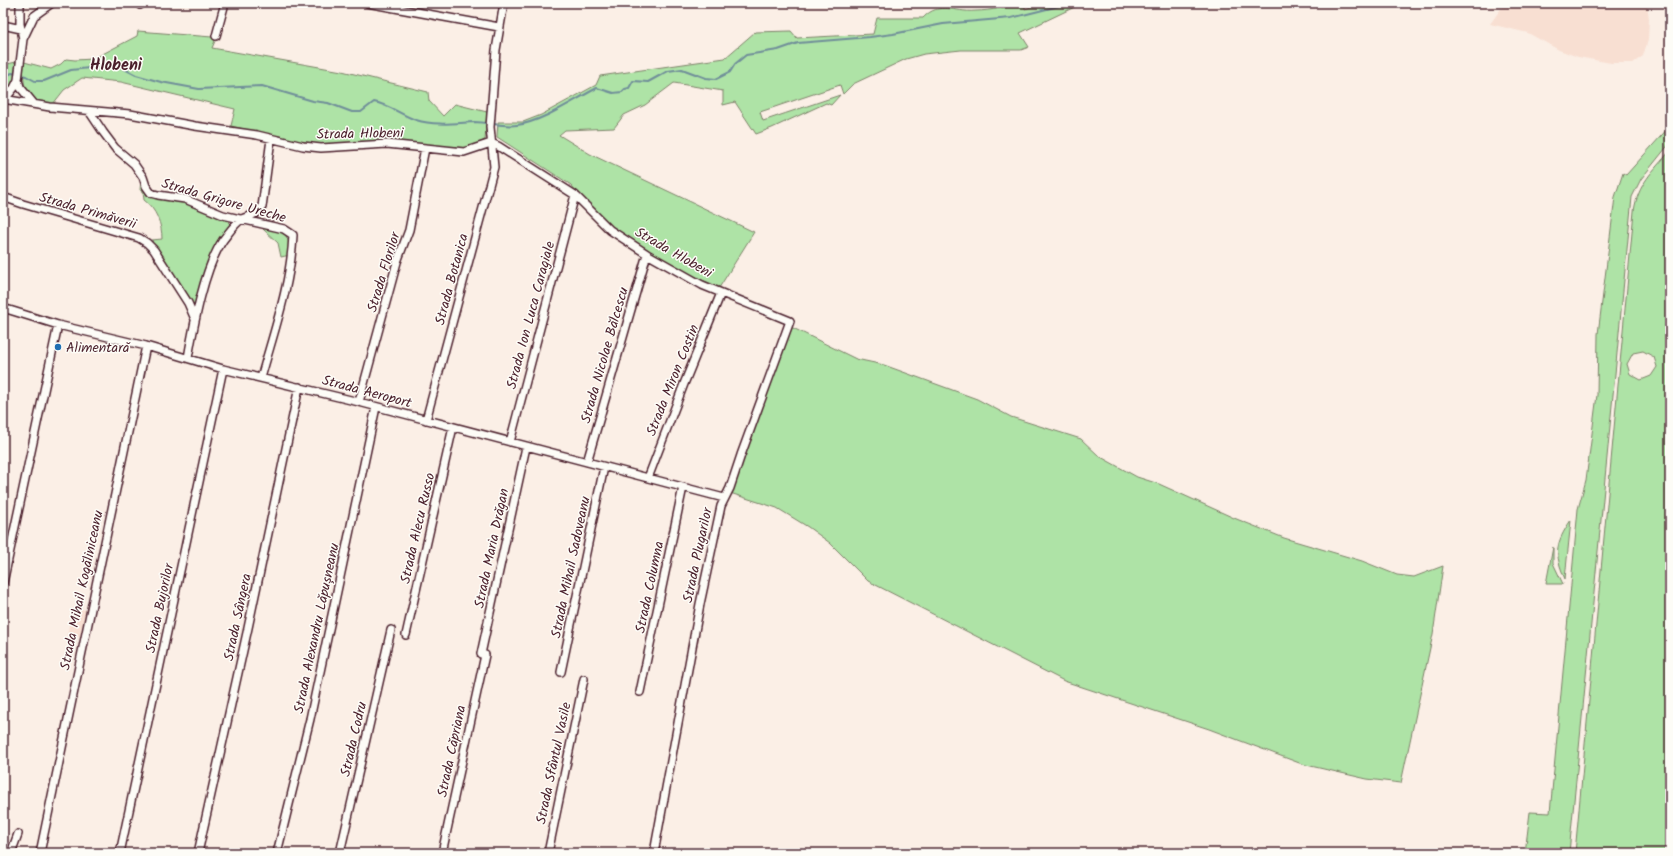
<svg xmlns="http://www.w3.org/2000/svg" width="1673" height="856" font-family="Kalam,sans-serif">
	<rect width="100%" height="100%" fill="#fbefe6"/>
	<filter id="ink" filterUnits="userSpaceOnUse"><feTurbulence type="fractalNoise" baseFrequency=".025" numOctaves="2"/><feDisplacementMap in="SourceGraphic" scale="8" xChannelSelector="R" yChannelSelector="G"/><feConvolveMatrix kernelMatrix="1 2 1 2 8 2 1 2 1" color-interpolation-filters="sRGB"/></filter>
	<g filter="url(#ink)">
		<path fill="#f8dfd2" d="M 1505,3 L 1647,3 L 1649,19 L 1648,40 L 1643,56 L 1633,63 L 1611,63 L 1578,57 L 1559,50 L 1528,33 L 1490,24 Z
			M 73,608 L 86,610 L 80,637 L 67,635 Z"/>
		<path fill="#aee3a6" stroke="#7c8168" fill-rule="evenodd" d="M 1025,3 L 1025,9 L 1043,3 L 1083,3 L 1020,33 L 1029,47 L 1021,50 L 961,50 L 924,54 L 906,59 L 853,84 L 843,94 L 840,85 L 760,112 L 763,121 L 840,95 L 831,105 L 826,103 L 772,128 L 756,134 L 735,102 L 723,105 L 723,91 L 674,83 L 645,105 L 624,115 L 614,128 L 565,130 L 559,135 L 590,154 L 754,232 L 719,288 L 649,254 L 610,228 L 571,185 L 497,137 L 498,122 L 523,122 L 541,115 L 596,85 L 600,76 L 725,58 L 755,32 L 791,31 L 797,38 L 873,34 L 877,18 L 923,18 C 940,0 954,13 975,11 C 992,11 1008,6 1025,3 Z
			M 138,31 L 212,37 L 215,41 L 212,48 L 342,71 L 428,92 L 429,101 L 443,116 L 455,104 L 487,112 L 485,140 L 467,148 L 458,149 L 393,141 L 316,145 L 231,126 L 235,109 L 121,82 L 82,78 L 64,90 L 53,104 C 48,103 42,103 37,101 C 22,95 23,75 24,62 L 51,69 L 61,64 L 66,59 L 75,60 L 93,59 L 137,36 Z
			M 16,62 C 15,76 17,86 3,91 L 3,65 Z
			M 1670,126 L 1670,143 L 1641,179 L 1632,197 L 1569,853 L 1525,853 L 1530,812 L 1550,813 L 1578,509 L 1586,480 L 1597,395 L 1598,334 L 1615,197 L 1623,173 L 1626,175 Z
			M 1670,151 L 1670,853 L 1575,853 L 1634,211 C 1638,184 1653,171 1670,151 ZM 1643,351 L 1654,357 L 1657,367 L 1651,376 L 1641,380 L 1630,374 L 1627,364 L 1633,353 Z
			M 141,180 L 147,193 L 186,202 L 228,219 L 231,226 L 221,240 L 194,312 L 153,247 L 152,240 L 162,239 C 162,224 156,209 144,200 L 143,191 L 140,190 Z
			M 263,226 L 284,232 L 291,246 L 290,255 L 281,257 L 278,243 L 264,230 L 262,228 Z
			M 791,327 L 856,359 L 884,365 L 977,399 L 1011,417 L 1081,439 L 1099,456 L 1137,477 L 1159,484 L 1234,518 L 1284,538 L 1362,561 L 1397,575 L 1414,577 L 1443,566 L 1433,634 L 1401,783 L 1367,779 L 1302,764 L 1209,729 L 1064,681 L 868,581 L 830,543 L 808,527 L 777,508 L 730,493 Z
			M 1571,520 L 1565,579 C 1554,553 1555,544 1571,520 Z
			M 1553,547 L 1553,563 L 1563,584 L 1546,584 Z"/>
		<g fill="none" stroke-linecap="round" stroke-linejoin="round">
			<path stroke="#6f8e99" stroke-width="2" d="M 3,77 L 12,73 L 26,76 L 35,81 L 44,81 L 71,70 L 117,65 L 136,75 L 161,82 L 199,89 L 262,86 L 313,101 L 328,103 L 352,112 L 361,112 L 374,102 C 390,105 401,115 416,120 C 435,126 455,123 474,122 C 488,122 503,127 517,125 C 542,122 574,100 597,88 L 613,93 L 622,92 L 625,89 L 629,88 L 633,81 L 648,82 L 668,71 L 682,69 L 706,78 L 716,79 L 730,72 L 735,64 L 746,55 L 778,50 L 798,43 L 870,37 L 893,34 L 943,24 L 1011,18 L 1071,3"/>
			<defs>
				<path id="minor" d="M 367,3 L 499,27
					M 140,5 L 141,3
					M 3,25 L 21,29
					M 216,36 L 225,3
					M 23,39 L 34,16 L 52,3
					M 18,80 L 20,87 L 34,104
					M 3,99 L 50,107 L 130,114 L 195,126 L 257,135 L 303,146 L 321,148 L 387,144 L 464,152 L 491,143 L 498,146 L 575,195 L 610,230 L 647,254 L 702,285 L 790,321 L 741,455 L 730,488 L 721,506 L 700,604 L 654,853
					M 5,99 L 14,88 L 18,80 L 23,39 L 20,24 L 20,3
					M 89,111 L 103,132 L 115,148 L 134,164 L 143,177 L 146,186 L 151,193 L 158,195 L 185,199 L 223,215 L 284,229 L 293,235 C 291,284 274,331 261,378
					M 3,197 L 23,204 L 139,238 L 147,243 L 154,250 L 188,303 L 195,319
					M 3,308 L 58,325 L 146,346 L 223,369 L 359,402 L 724,498
					M 188,358 C 194,324 204,268 223,240 C 228,234 235,223 242,219 C 250,215 257,216 262,207 L 271,139
					M 359,402 L 397,262 L 409,230 L 425,148
					M 426,420 L 494,167 L 490,127 L 496,50 L 504,3
					M 510,442 L 575,195
					M 587,462 L 647,254
					M 648,478 L 684,384 L 721,293
					M 3,583 L 58,325
					M 406,635 L 453,427
					M 481,654 L 526,447
					M 561,672 L 604,467
					M 640,692 L 683,487
					M 11,853 L 18,834
					M 40,853 L 146,346
					M 120,853 L 223,369
					M 198,853 L 248,628 L 299,387
					M 277,853 L 310,719 L 376,407
					M 340,853 L 391,630
					M 442,853 L 485,655
					M 548,853 L 584,679"/>
			</defs>
			<use href="#minor" stroke="#4a1f2b" stroke-width="10"/>
			<use href="#minor" stroke="#fdfcf7" stroke-width="7"/>
		</g>
	</g>
	<circle fill="#1f6fb2" stroke="#fdfcf7" stroke-width="1.5" cx="58" cy="347" r="4"/>
	<g text-anchor="middle" stroke-width="3" stroke-linejoin="round" paint-order="stroke">
		<g font-size="14" fill="#4a1f2b" stroke="#fdfcf7">
			<text transform="translate(360 133) rotate(-1)" y="5">Strada Hlobeni</text>
			<text transform="translate(224 200) rotate(16)" y="5">Strada Grigore Ureche</text>
			<text transform="translate(88 210) rotate(16)" y="5">Strada Primăverii</text>
			<text transform="translate(674 252) rotate(30)" y="5">Strada Hlobeni</text>
			<text transform="translate(383 272) rotate(-73)" y="5">Strada Florilor</text>
			<text transform="translate(451 279) rotate(-75)" y="5">Strada Botanica</text>
			<text transform="translate(530 315) rotate(-75)" y="5">Strada Ion Luca Caragiale</text>
			<text transform="translate(604 355) rotate(-74)" y="5">Strada Nicolae Bălcescu</text>
			<text transform="translate(672 380) rotate(-68)" y="5">Strada Miron Costin</text>
			<text transform="translate(367 391) rotate(15)" y="5">Strada Aeroport</text>
			<text transform="translate(417 528) rotate(-77)" y="5">Strada Alecu Russo</text>
			<text transform="translate(491 548) rotate(-78)" y="5">Strada Maria Drăgan</text>
			<text transform="translate(697 555) rotate(-78)" y="5">Strada Plugarilor</text>
			<text transform="translate(570 567) rotate(-78)" y="5">Strada Mihail Sadoveanu</text>
			<text transform="translate(649 587) rotate(-78)" y="5">Strada Columna</text>
			<text transform="translate(81 590) rotate(-78)" y="5">Strada Mihail Kogăliniceanu</text>
			<text transform="translate(159 608) rotate(-78)" y="5">Strada Bujorilor</text>
			<text transform="translate(237 617) rotate(-78)" y="5">Strada Sângera</text>
			<text transform="translate(316 628) rotate(-78)" y="5">Strada Alexandru Lăpușneanu</text>
			<text transform="translate(353 739) rotate(-77)" y="5">Strada Codru</text>
			<text transform="translate(451 751) rotate(-78)" y="5">Strada Căpriana</text>
			<text transform="translate(553 763) rotate(-78)" y="5">Strada Sfântul Vasile</text>
		</g>
		<g font-size="14" fill="#4a1f2b" stroke="#fdfcf7" text-anchor="start">
			<text x="66" y="352">Alimentară</text>
		</g>
		<g font-size="16" font-weight="bold" fill="#4a1f2b" stroke="#fdfcf7">
			<text x="116" y="70">Hlobeni</text>
		</g>
	</g>
	<rect width="1673" height="856" fill="none" stroke="#fdfcf7" stroke-width="16"/>
	<rect x="8" y="8" width="1657" height="840" fill="none" stroke="#4a1f2b" stroke-width="1.5" filter="url(#ink)"/>
</svg>
